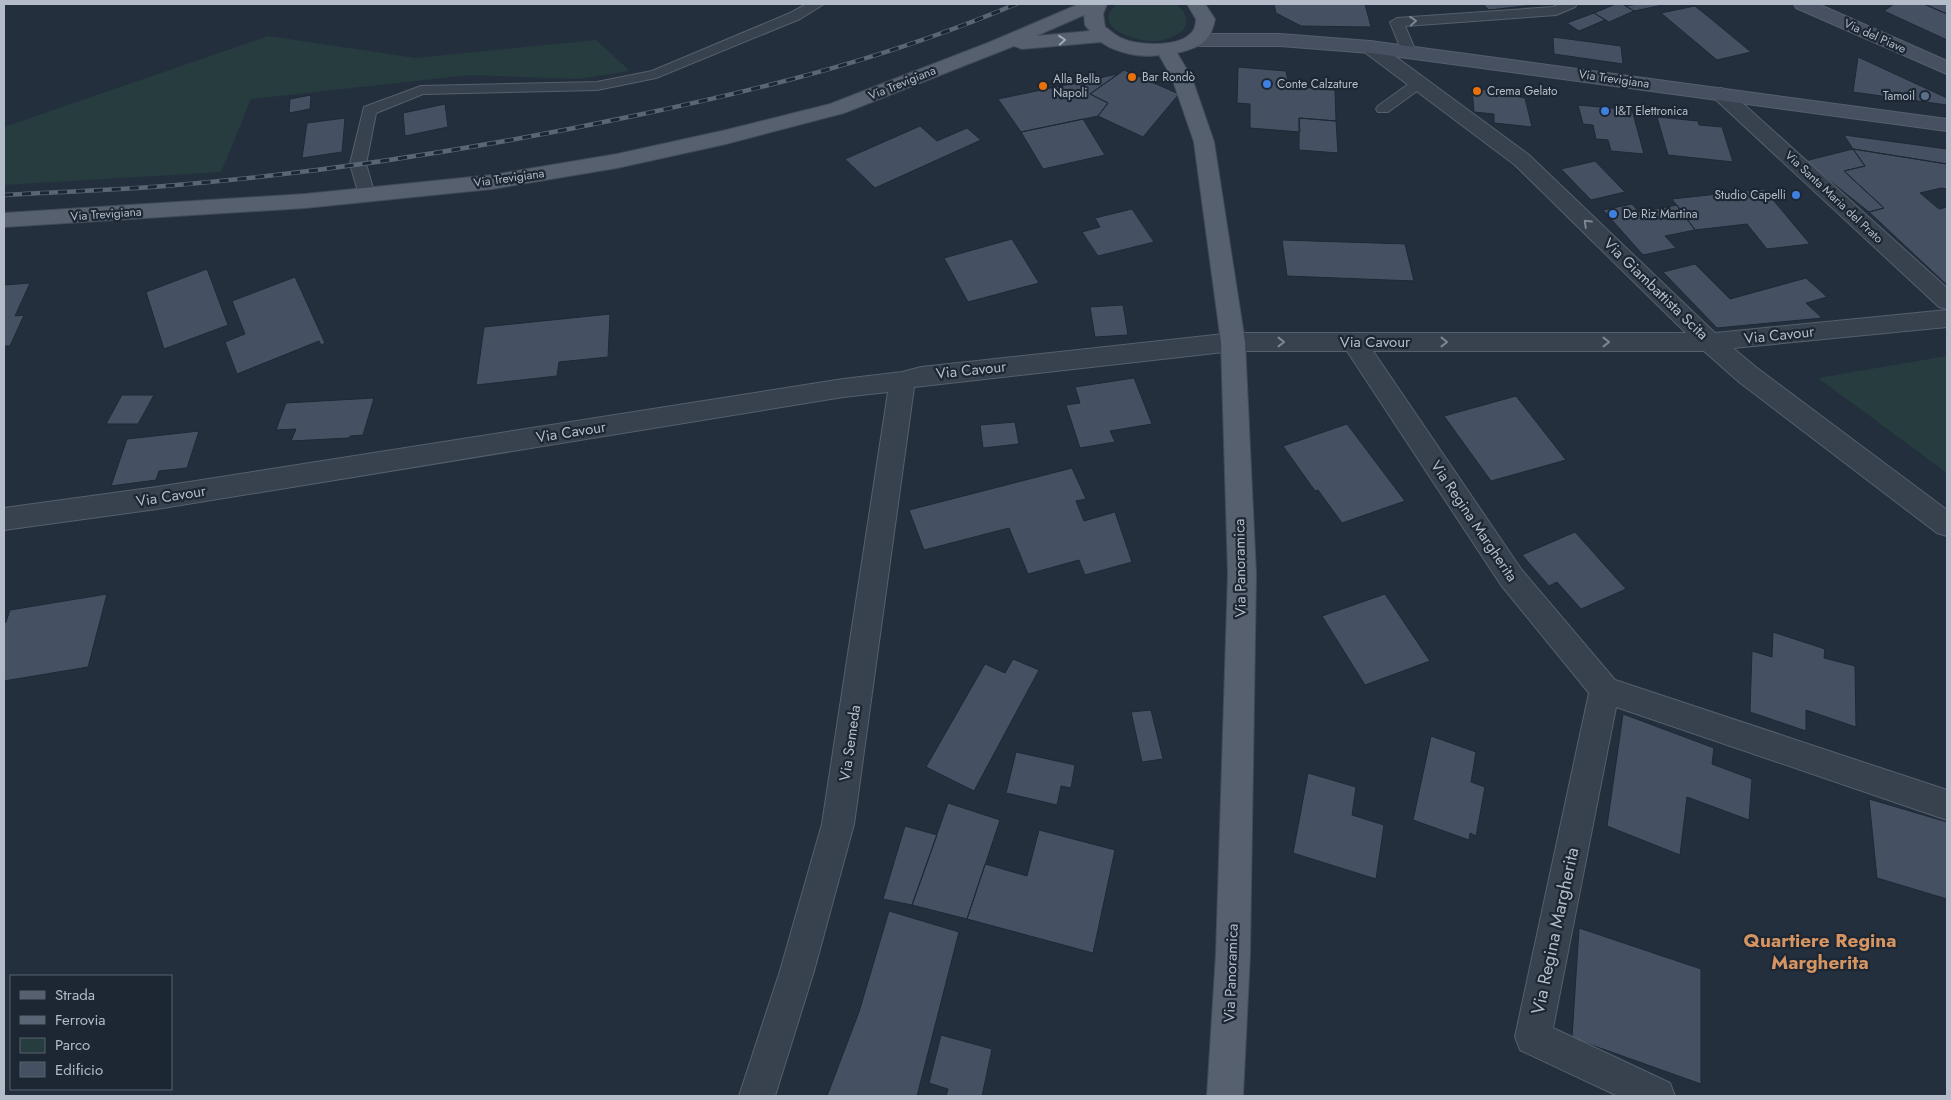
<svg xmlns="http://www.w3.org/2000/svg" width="1951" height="1100" font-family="Jost,sans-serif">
	<rect width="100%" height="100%" fill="#242f3e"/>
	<path fill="#263c3f" d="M 1117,4 C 1128,4 1166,1 1175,4 C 1179,6 1184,11 1185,15 C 1193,33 1165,41 1152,41 C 1133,40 1090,27 1117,4 Z
		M 268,36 L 416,58 L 596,40 L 630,71 L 579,79 L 470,75 L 251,99 L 221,172 L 4,185 L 4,127 Z
		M 1947,356 L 1947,473 L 1818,378 Z"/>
	<path fill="#455162" stroke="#1f2835" d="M 1274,4 L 1365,4 L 1371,27 L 1301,26 L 1276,13 Z
		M 1483,4 L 1542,4 L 1489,10 Z
		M 1616,4 L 1622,4 L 1634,11 L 1609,22 L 1594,13 Z
		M 1638,4 L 1661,4 L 1663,5 L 1634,11 L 1626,6 Z
		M 1894,4 L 1924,4 L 1947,14 L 1947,40 L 1884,11 Z
		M 1924,4 L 1947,4 L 1947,14 Z
		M 1695,6 L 1716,23 L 1751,52 L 1717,60 L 1661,13 Z
		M 1594,13 L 1605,20 L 1579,31 L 1567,23 Z
		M 1553,37 L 1621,46 L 1623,64 L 1554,54 Z
		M 1858,57 L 1947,98 L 1947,105 L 1853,92 Z
		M 1238,67 L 1286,71 L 1289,86 L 1335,90 L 1336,121 L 1299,118 L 1300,132 L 1250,128 L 1250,104 L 1237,103 Z
		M 1124,70 L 1179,94 L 1143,137 L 1098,116 L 1108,103 L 1090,94 Z
		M 1118,74 L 1090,94 L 1108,103 L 1098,116 L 1021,132 L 998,99 Z
		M 1472,87 L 1525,98 L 1532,127 L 1494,123 L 1494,114 L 1474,112 Z
		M 311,95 L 310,109 L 289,113 L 290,99 Z
		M 445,104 L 448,127 L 405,136 L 403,113 Z
		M 1578,105 L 1632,110 L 1644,154 L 1611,151 L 1608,140 L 1596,139 L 1593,125 L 1583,124 Z
		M 1657,117 L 1698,121 L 1699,125 L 1722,127 L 1733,162 L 1668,155 Z
		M 345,118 L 342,152 L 302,158 L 307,123 Z
		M 1299,118 L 1336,121 L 1338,153 L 1299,150 Z
		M 1083,119 L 1105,155 L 1043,169 L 1021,132 Z
		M 920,126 L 937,141 L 967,128 L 981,140 L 875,188 L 845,159 Z
		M 1844,135 L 1947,149 L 1947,164 L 1853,149 Z
		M 1853,149 L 1947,164 L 1947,189 L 1941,188 L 1920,193 L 1939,209 L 1947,207 L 1947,285 L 1869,212 L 1884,208 L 1844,171 L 1865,166 Z
		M 1853,149 L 1865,166 L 1844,171 L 1884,208 L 1869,212 L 1805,161 Z
		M 1595,161 L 1625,192 L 1591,200 L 1561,169 Z
		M 1764,189 L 1810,244 L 1767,249 L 1747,224 L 1695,230 L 1672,199 Z
		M 1632,204 L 1639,212 L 1677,205 L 1695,230 L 1665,236 L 1676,248 L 1643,255 L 1603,210 Z
		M 1132,209 L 1154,242 L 1098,256 L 1082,232 L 1100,227 L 1095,218 Z
		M 1012,239 L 1039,283 L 968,302 L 944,258 Z
		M 1282,240 L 1405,244 L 1414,281 L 1287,276 Z
		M 1695,264 L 1730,299 L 1806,278 L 1827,297 L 1806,303 L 1822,318 L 1717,328 L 1663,272 Z
		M 207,269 L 228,325 L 164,349 L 146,292 Z
		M 295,277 L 325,343 L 321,345 L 319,341 L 237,374 L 225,342 L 245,334 L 232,301 Z
		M 30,283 L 15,316 L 24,315 L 10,346 L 4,346 L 4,285 Z
		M 1123,305 L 1128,335 L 1095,337 L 1090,307 Z
		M 610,314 L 608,357 L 559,362 L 557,376 L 476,385 L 484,327 Z
		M 1134,378 L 1152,424 L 1110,431 L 1115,442 L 1080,448 L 1066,405 L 1080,403 L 1075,387 Z
		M 122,395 L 154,395 L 138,424 L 106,424 Z
		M 1516,396 L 1566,460 L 1491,481 L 1444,416 Z
		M 374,398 L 363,435 L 350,436 L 349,438 L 291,441 L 296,429 L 276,430 L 286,403 Z
		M 1015,422 L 1019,444 L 983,448 L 980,425 Z
		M 1347,424 L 1405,501 L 1342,523 L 1318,490 L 1315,491 L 1283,446 Z
		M 199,431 L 187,468 L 159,471 L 156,480 L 111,486 L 127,439 Z
		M 1072,468 L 1086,499 L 1076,501 L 1084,521 L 1115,512 L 1132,562 L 1085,575 L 1079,560 L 1028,574 L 1009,528 L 924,550 L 909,510 Z
		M 1575,532 L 1626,589 L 1581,609 L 1557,582 L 1549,586 L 1522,555 Z
		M 107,594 L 88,667 L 4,681 L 4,623 L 6,622 L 10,610 Z
		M 1385,594 L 1430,661 L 1365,685 L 1322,616 Z
		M 1773,632 L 1825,649 L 1824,658 L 1855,666 L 1856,727 L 1806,710 L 1806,731 L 1750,712 L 1752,651 L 1772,657 Z
		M 1013,659 L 1039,670 L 974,791 L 926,767 L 985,664 L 1005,673 Z
		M 1151,710 L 1163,759 L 1142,762 L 1131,712 Z
		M 1623,714 L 1714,748 L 1712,764 L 1752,779 L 1749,820 L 1687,797 L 1680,855 L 1607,826 Z
		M 1431,736 L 1476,752 L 1471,782 L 1485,787 L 1476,836 L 1470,833 L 1469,840 L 1413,820 Z
		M 1016,752 L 1075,765 L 1071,788 L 1061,786 L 1057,805 L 1006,793 Z
		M 1308,773 L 1356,787 L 1352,815 L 1384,825 L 1376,879 L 1293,853 Z
		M 1869,799 L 1947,822 L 1947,899 L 1877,878 Z
		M 948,803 L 1000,820 L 967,919 L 912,905 Z
		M 905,826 L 937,835 L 912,905 L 883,899 Z
		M 1039,830 L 1115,850 L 1093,953 L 967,919 L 985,864 L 1027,876 Z
		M 889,911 L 959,932 L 917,1096 L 827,1096 L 859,1012 Z
		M 1579,928 L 1701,969 L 1701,1084 L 1572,1038 Z
		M 941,1035 L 992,1049 L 982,1096 L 946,1096 L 948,1089 L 929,1083 Z"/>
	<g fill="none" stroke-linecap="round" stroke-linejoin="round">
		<defs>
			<path id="lane" d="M 807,4 L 824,4 L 800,19 L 656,78 L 597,90 L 423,94 L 376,113 L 366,164 L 375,195 L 373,199 L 367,200 L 361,199 L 359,195 L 350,164 L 364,107 L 421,86 L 597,82 L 652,71 L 790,13 Z
				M 1560,4 L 1577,4 L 1575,7 L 1556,15 L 1405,26 L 1416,52 L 1409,56 L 1402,52 L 1390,22 L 1397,18 L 1553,7 Z
				M 1419,79 L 1424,80 L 1426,83 L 1424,86 L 1388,112 L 1378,112 L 1376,109 L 1378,106 L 1414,80 Z"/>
			<path id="street" d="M 1370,41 L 1377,43 L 1529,155 L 1715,333 L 1947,310 L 1947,327 L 1733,348 L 1757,368 L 1947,510 L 1947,536 L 1937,533 L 1739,382 L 1704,351 L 1373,351 L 1521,569 L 1615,680 L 1947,790 L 1947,820 L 1616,707 L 1553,1028 L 1670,1083 L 1675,1096 L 1618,1096 L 1520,1050 L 1515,1037 L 1589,693 L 1501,585 L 1347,351 L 1233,351 L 914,387 L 854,824 L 814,971 L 775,1096 L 739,1096 L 780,971 L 822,824 L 888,392 L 843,397 L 157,509 L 4,530 L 4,508 L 157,487 L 843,379 L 902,372 L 921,367 L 1233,333 L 1686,333 L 1515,165 L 1363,51 L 1360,47 L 1363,43 Z
				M 1721,88 L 1728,90 L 1947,288 L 1947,309 L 1939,307 L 1714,98 L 1711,94 L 1714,90 Z"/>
			<path id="secondary" d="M 1794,4 L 1818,4 L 1947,61 L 1947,74 L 1796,8 Z
				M 1195,34 L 1280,34 L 1370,41 L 1947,119 L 1947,131 L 1370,53 L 1280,46 L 1195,46 L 1188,44 L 1185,40 L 1188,36 Z"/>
			<path id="primary" d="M 1079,4 L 1107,4 L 1103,14 L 1105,27 C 1110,30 1116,36 1121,38 C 1138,46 1181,48 1193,31 C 1195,28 1196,23 1196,19 L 1187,4 L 1205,4 L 1215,19 C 1211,42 1199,48 1177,53 L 1192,78 L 1214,142 L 1245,342 L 1256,574 L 1250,954 L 1243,1096 L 1207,1096 L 1216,954 L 1228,574 L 1221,342 L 1194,142 L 1172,78 L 1159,55 C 1141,58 1116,53 1101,42 L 1022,49 L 1014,46 L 844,113 L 726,144 L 617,168 L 492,189 L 305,208 L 4,227 L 4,213 L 305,194 L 492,175 L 617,154 L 726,130 L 830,104 L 990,42 ZM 1084,15 L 1085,25 L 1090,31 L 1036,36 Z"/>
		</defs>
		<use href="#lane" stroke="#565f6c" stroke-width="2"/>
		<use href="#street" stroke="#565f6c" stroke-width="2"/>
		<use href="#secondary" stroke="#565f6c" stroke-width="2"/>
		<use href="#primary" stroke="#414a57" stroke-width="2"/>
		<use href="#lane" fill="#38414e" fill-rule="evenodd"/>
		<use href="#street" fill="#38414e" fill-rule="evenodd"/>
		<use href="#secondary" fill="#465061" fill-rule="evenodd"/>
		<use href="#primary" fill="#56606e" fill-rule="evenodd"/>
		<defs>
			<path id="rail" d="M 4,195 C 58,192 111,190 165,186 C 324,173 482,148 638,115 C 767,88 894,56 1016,4"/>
		</defs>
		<use href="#rail" stroke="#5a6575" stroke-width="4.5"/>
		<use href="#rail" stroke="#1d2633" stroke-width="3" stroke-dasharray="9" stroke-linecap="butt"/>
	</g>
	<defs><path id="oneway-chevron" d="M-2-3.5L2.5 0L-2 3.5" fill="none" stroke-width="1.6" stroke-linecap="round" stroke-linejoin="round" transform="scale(1.25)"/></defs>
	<g stroke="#7c8592">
		<use href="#oneway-chevron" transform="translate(1413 21) rotate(-4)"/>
		<use href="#oneway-chevron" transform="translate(1587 223) rotate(-136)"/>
		<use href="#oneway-chevron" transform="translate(1281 342)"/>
		<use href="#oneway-chevron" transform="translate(1444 342)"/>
		<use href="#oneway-chevron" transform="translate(1606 342)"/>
	</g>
	<use stroke="#a1aab7" href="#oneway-chevron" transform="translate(1062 40) rotate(-5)"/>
	<g fill="#e8710a" stroke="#1d2633" stroke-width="2">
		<circle cx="1132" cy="77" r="5"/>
		<circle cx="1043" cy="86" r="5"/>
		<circle cx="1477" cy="91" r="5"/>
	</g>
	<g fill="#3f7fe0" stroke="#1d2633" stroke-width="2">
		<circle cx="1267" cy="84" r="5"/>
		<circle cx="1605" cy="111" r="5"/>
		<circle cx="1796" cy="195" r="5"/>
		<circle cx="1613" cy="214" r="5"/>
	</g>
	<circle fill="#5c6f8a" stroke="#1d2633" stroke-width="2" cx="1925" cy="96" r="5"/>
	<g text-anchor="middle" stroke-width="4.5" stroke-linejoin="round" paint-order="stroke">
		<g font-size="12" fill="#b4bcc9" stroke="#1d2633">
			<text transform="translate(1875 36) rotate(24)" y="4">Via del Piave</text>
			<text transform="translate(1614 79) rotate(8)" y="4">Via Trevigiana</text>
			<text transform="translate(902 83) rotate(-22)" y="4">Via Trevigiana</text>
			<text transform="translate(509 178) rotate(-8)" y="4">Via Trevigiana</text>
			<text transform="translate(1834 197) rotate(43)" y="4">Via Santa Maria del Prato</text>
			<text transform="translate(106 214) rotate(-4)" y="4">Via Trevigiana</text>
		</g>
		<g font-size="12" fill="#b4bcc9" stroke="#1d2633" text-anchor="start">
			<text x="1142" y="81">Bar Rondò</text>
			<text x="1053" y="83">Alla Bella<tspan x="1053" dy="14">Napoli</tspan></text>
			<text x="1277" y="88">Conte Calzature</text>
			<text x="1487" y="95">Crema Gelato</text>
			<text x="1915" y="100" text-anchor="end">Tamoil</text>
			<text x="1615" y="115">I&amp;T Elettronica</text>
			<text x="1786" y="199" text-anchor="end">Studio Capelli</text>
			<text x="1623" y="218">De Riz Martina</text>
		</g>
		<g font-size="15" fill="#b4bcc9" stroke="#1d2633">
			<text transform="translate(1656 289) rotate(44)" y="5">Via Giambattista Scita</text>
			<text transform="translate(1779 335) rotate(-6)" y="5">Via Cavour</text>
			<text x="1375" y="347">Via Cavour</text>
			<text transform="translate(971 370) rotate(-6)" y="5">Via Cavour</text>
			<text transform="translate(571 432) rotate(-9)" y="5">Via Cavour</text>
			<text transform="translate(171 496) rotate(-9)" y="5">Via Cavour</text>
			<text transform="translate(1474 521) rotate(56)" y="5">Via Regina Margherita</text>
			<text transform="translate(1240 568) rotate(-91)" y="5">Via Panoramica</text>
			<text transform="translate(850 743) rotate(-82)" y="5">Via Semeda</text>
			<text transform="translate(1231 973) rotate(-88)" y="5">Via Panoramica</text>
		</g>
		<g font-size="18" fill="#b4bcc9" stroke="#1d2633">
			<text transform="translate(1555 931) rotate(-78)" y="6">Via Regina Margherita</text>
		</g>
		<g font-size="19" font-weight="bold" fill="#d59563" stroke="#1d2633">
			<text x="1820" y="947">Quartiere Regina<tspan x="1820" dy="22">Margherita</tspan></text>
		</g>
	</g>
	<rect width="1951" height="1100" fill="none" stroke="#b4bcc9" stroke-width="10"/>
	<rect x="10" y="975" width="162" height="115" fill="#1d2633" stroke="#59626f"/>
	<rect x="20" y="991" width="25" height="8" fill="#56606e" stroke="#59626f"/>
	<text x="55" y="1000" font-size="15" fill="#b4bcc9">Strada</text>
	<rect x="20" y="1016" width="25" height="8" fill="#5a6575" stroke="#59626f"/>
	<text x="55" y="1025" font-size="15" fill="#b4bcc9">Ferrovia</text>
	<rect x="20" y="1038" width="25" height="15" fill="#263c3f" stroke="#59626f"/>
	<text x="55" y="1050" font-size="15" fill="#b4bcc9">Parco</text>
	<rect x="20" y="1062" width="25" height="15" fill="#455162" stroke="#59626f"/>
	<text x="55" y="1075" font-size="15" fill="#b4bcc9">Edificio</text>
</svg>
